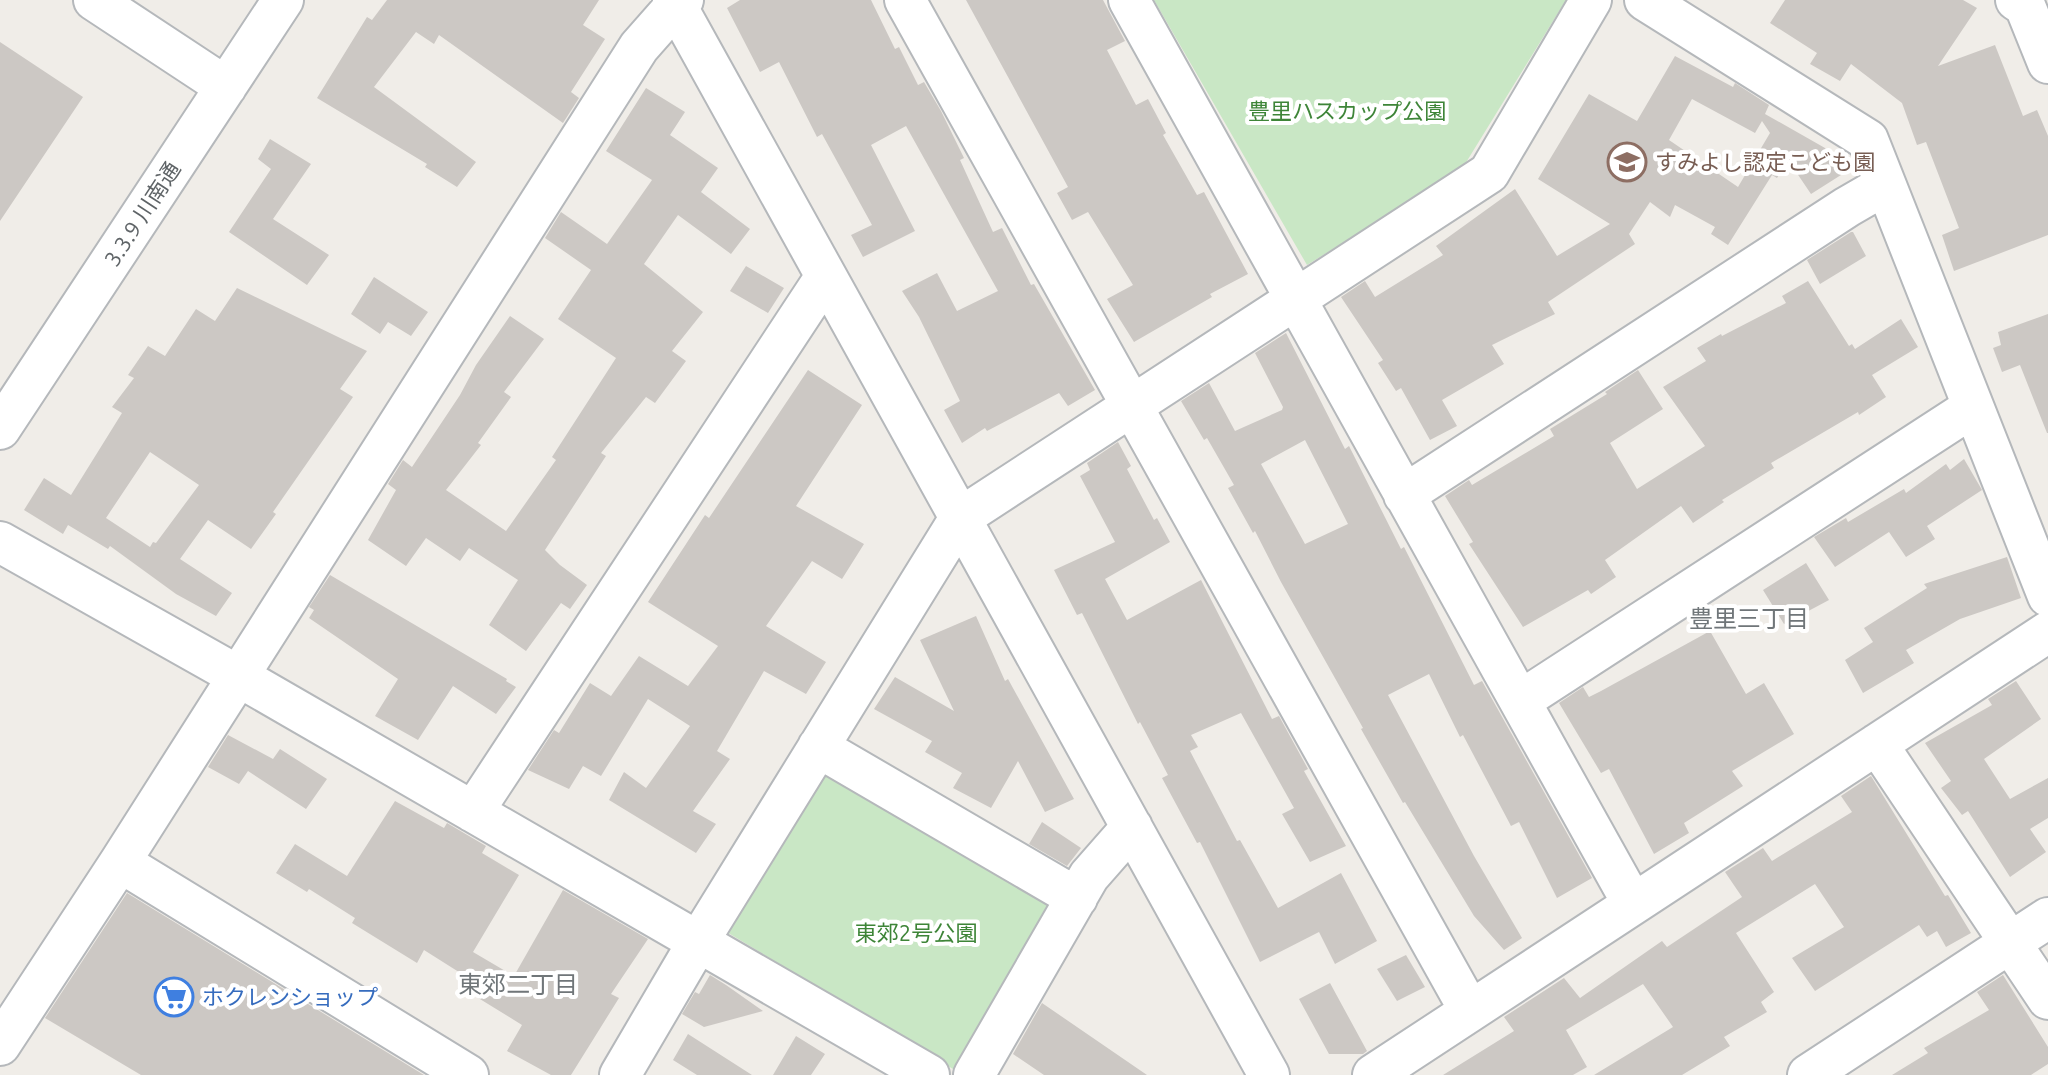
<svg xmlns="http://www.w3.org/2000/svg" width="2048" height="1075" font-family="Ubuntu,'Noto Sans JP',sans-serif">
	<rect width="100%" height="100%" fill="#f0ede8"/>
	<path fill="#c9e7c5" d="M 1154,0 L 1566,0 L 1462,169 L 1307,265 Z
		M 819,765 L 1062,903 L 958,1072 L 720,928 Z"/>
	<path fill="#ccc8c4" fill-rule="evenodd" d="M 387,0 L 599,0 L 583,25 L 605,39 L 571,92 L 579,98 L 563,123 L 439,35 L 434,44 L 416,32 L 374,87 L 476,162 L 457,187 L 425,167 L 427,164 L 317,98 L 367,17 L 372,20 Z
		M 740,0 L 871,0 L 895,49 L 899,47 L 918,85 L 924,82 L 941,111 L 964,158 L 960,160 L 993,232 L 1002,228 L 1031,285 L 1034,284 L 1095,390 L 1068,406 L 1059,393 L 987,431 L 985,428 L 962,443 L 944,410 L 960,401 L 919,317 L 902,291 L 937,273 L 957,311 L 998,291 L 906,126 L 871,145 L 915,231 L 863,257 L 851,235 L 872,225 L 822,134 L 817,137 L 779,62 L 760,72 L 727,8 Z
		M 966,0 L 1103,0 L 1125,41 L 1107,50 L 1136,105 L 1148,99 L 1166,133 L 1163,135 L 1197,195 L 1204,192 L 1248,274 L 1210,294 L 1212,297 L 1134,342 L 1107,299 L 1133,285 L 1088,212 L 1072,220 L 1057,193 L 1068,187 Z
		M 1785,0 L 1963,0 L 1977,8 L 1938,66 L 1995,45 L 2023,116 L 2037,110 L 2048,136 L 2048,235 L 1954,271 L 1942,235 L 1959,228 L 1926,142 L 1917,145 L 1902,103 L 1851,64 L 1840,81 L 1810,64 L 1817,53 L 1770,23 Z
		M 0,42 L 83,97 L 0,221 Z
		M 1675,56 L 1733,87 L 1735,83 L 1769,105 L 1765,114 L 1825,148 L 1841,175 L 1811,194 L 1788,160 L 1777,178 L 1772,175 L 1728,245 L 1711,234 L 1715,227 L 1675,205 L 1670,217 L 1650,202 L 1629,234 L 1635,244 L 1548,302 L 1555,314 L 1492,345 L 1504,364 L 1442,400 L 1457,426 L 1430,440 L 1401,388 L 1396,391 L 1378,363 L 1383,360 L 1341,297 L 1365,281 L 1375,297 L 1443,255 L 1436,246 L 1515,189 L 1557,256 L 1610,224 L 1538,179 L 1589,94 L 1637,121 ZM 1692,99 L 1755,133 L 1762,121 L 1770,133 L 1738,187 L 1669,140 Z
		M 646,88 L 685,112 L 670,135 L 718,168 L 701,192 L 750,229 L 731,254 L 678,215 L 644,264 L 703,312 L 672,351 L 686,361 L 655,403 L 646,397 L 601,453 L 606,456 L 545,550 L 560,565 L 587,585 L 570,609 L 561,603 L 526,651 L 489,625 L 518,580 L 469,548 L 460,561 L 426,538 L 406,566 L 368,540 L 396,490 L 388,484 L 403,460 L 412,467 L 460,395 L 476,365 L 510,316 L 544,339 L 504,392 L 511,397 L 478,443 L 481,445 L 446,490 L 506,531 L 556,460 L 552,457 L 616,358 L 558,319 L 591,270 L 545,238 L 561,212 L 607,244 L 652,180 L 606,151 Z
		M 270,139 L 311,164 L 273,219 L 329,255 L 307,285 L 229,232 L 271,169 L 258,159 Z
		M 1851,232 L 1853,232 L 1866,256 L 1820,284 L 1807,260 Z
		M 746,266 L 784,288 L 768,313 L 730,291 Z
		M 374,277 L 428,312 L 411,336 L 388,322 L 380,334 L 351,314 Z
		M 1808,281 L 1849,346 L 1852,344 L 1855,349 L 1901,319 L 1918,347 L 1872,375 L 1886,397 L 1859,415 L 1858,412 L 1771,463 L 1774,468 L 1722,500 L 1724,502 L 1693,523 L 1681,506 L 1605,560 L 1616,577 L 1591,594 L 1588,590 L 1523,627 L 1469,544 L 1473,542 L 1445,496 L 1469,480 L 1472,485 L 1554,436 L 1550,429 L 1607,394 L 1605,392 L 1638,370 L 1663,409 L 1610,443 L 1637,489 L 1705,446 L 1663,387 L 1706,361 L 1697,348 L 1721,334 L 1722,336 L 1786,303 L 1782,296 Z
		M 237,288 L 367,351 L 340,389 L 353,397 L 273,512 L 276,514 L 251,549 L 208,520 L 180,559 L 232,593 L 216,616 L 176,594 L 110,546 L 108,549 L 68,525 L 63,534 L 24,510 L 44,478 L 71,495 L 122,413 L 112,407 L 134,378 L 128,375 L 148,346 L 165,356 L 196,309 L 215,321 ZM 150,452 L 199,485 L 156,543 L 153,542 L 150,547 L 106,518 Z
		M 2048,314 L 2048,433 L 2047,433 L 2020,365 L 2002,372 L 1993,348 L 2001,345 L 1998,332 Z
		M 1286,333 L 1345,449 L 1349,446 L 1401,549 L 1404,547 L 1474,685 L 1482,681 L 1592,878 L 1557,898 L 1519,822 L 1511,826 L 1463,735 L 1460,737 L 1429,674 L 1388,695 L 1474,856 L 1522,938 L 1504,950 L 1474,916 L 1405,802 L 1403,803 L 1361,729 L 1363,728 L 1281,582 L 1255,531 L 1253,533 L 1228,488 L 1234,485 L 1207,438 L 1204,440 L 1181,401 L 1209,383 L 1235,431 L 1282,410 L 1283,407 L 1255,353 ZM 1305,440 L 1348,524 L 1305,544 L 1261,464 Z
		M 808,370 L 862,405 L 796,506 L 864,544 L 842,579 L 812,561 L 766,626 L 826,662 L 806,694 L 764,671 L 717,751 L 730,759 L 693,811 L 716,824 L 696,853 L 609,800 L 624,772 L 646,788 L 690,726 L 648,699 L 601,776 L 583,766 L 569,789 L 528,770 L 554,730 L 559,733 L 590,683 L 611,696 L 639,656 L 688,686 L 718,646 L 648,602 L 705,515 L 709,518 Z
		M 1118,442 L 1131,466 L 1127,469 L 1154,520 L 1157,518 L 1170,542 L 1105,579 L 1127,620 L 1201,580 L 1272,719 L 1279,716 L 1308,769 L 1304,771 L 1346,846 L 1310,862 L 1282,814 L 1294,808 L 1241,713 L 1191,735 L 1198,747 L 1190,751 L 1237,841 L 1240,840 L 1278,908 L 1341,873 L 1377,941 L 1335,964 L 1319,932 L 1260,962 L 1200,842 L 1197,843 L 1162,778 L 1168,775 L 1140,722 L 1138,724 L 1082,613 L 1077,615 L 1054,570 L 1115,542 L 1080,476 L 1090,470 L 1087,463 Z
		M 1964,459 L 1982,490 L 1927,526 L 1935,539 L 1906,557 L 1889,532 L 1835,567 L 1814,537 L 1846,518 L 1848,522 L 1904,489 L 1906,493 L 1946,464 L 1950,470 Z
		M 2007,557 L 2021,598 L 1960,619 L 1906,650 L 1914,663 L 1863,693 L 1845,660 L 1873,642 L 1864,628 L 1927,588 L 1924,584 Z
		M 1806,563 L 1829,600 L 1784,624 L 1763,590 Z
		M 330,575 L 507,679 L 506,681 L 516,687 L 496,714 L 453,686 L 418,740 L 375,716 L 398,679 L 309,618 L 314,610 L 309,607 Z
		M 976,616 L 1005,681 L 1008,679 L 1074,799 L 1045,812 L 1018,761 L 991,808 L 953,788 L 962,773 L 925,752 L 932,741 L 874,709 L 895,677 L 954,711 L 920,640 Z
		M 1710,631 L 1746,694 L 1764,683 L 1794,734 L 1732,771 L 1743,786 L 1684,823 L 1689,833 L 1654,854 L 1609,769 L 1601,773 L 1559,703 L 1583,687 L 1589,697 L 1601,691 Z
		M 2016,681 L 2041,719 L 1984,759 L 2010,799 L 2048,778 L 2048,818 L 2030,829 L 2046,852 L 2010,877 L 1968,811 L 1962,815 L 1941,788 L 1951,781 L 1925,743 L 1992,705 L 1988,699 Z
		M 228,735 L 273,759 L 280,749 L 327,779 L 306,809 L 248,771 L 239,784 L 208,767 Z
		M 1871,776 L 1945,896 L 1948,895 L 1971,933 L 1946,947 L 1937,931 L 1927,937 L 1919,925 L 1815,991 L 1792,958 L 1844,927 L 1815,884 L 1736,933 L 1774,992 L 1761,1002 L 1767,1012 L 1724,1037 L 1730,1046 L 1682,1075 L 1594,1075 L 1673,1027 L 1643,984 L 1566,1030 L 1587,1067 L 1573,1075 L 1443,1075 L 1514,1031 L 1504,1017 L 1564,978 L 1580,998 L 1662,941 L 1667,947 L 1742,897 L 1725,872 L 1763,848 L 1772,861 L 1852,812 L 1841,796 Z
		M 395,801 L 444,828 L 447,823 L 486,846 L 482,853 L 519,875 L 473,952 L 514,976 L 563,890 L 648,939 L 611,994 L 619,998 L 571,1075 L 551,1075 L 507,1051 L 522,1025 L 475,996 L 481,986 L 424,950 L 417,963 L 352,923 L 355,918 L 309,889 L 307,892 L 276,873 L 295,844 L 347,876 Z
		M 1042,822 L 1081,848 L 1067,866 L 1029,844 Z
		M 127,893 L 424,1075 L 141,1075 L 45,1018 Z
		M 1406,955 L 1425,987 L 1397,1001 L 1377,969 Z
		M 710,975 L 726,985 L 763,1011 L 704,1027 L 682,1014 L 695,992 L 699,994 Z
		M 2003,975 L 2048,1047 L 2048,1064 L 2031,1075 L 1892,1075 L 1928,1053 L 1924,1048 L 1989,1010 L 1977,992 Z
		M 1330,983 L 1367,1051 L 1363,1054 L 1329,1054 L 1299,999 Z
		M 1042,1003 L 1147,1075 L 1044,1075 L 1013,1054 Z
		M 688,1034 L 752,1075 L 697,1075 L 673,1060 Z
		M 796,1036 L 825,1054 L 811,1075 L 773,1075 Z"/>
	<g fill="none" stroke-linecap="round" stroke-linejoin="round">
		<defs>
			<path id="minor" d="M 94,0 L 226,87
				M 673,0 L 1269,1075
				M 905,0 L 1470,1011
				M 1129,0 L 1633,904
				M 1645,0 L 1868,140 L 2048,596
				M 2016,0 L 2025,6 L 2048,63
				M 0,429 L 283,0
				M 1404,495 L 1847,207 L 1885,185
				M 0,542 L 238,676 L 929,1075
				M 1520,701 L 1973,407
				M 1877,744 L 2048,999
				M 818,747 L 1077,898
				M 473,812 L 826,276
				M 120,862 L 468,1075
				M 0,1045 L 120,862 L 639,47 L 676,5 L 683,0
				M 620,1075 L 698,942 L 960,518 L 1489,173 L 1591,0
				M 974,1075 L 1089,876 L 1132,827
				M 1373,1075 L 2048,632
				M 1808,1075 L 2048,918"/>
		</defs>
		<use href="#minor" stroke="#b5b8bb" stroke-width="44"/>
		<use href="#minor" stroke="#fff" stroke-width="40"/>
	</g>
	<defs>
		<symbol id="school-ring" viewBox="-11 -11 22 22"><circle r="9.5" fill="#fff" stroke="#8d6e63" stroke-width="1.5"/><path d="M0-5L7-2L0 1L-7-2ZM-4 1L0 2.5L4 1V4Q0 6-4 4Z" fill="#8d6e63"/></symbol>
		<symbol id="supermarket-ring" viewBox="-11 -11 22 22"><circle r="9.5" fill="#fff" stroke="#3f7fe0" stroke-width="1.5"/><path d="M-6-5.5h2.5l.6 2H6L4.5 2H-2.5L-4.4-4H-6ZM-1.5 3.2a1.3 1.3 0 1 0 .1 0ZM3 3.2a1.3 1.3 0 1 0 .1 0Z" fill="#3f7fe0"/></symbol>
	</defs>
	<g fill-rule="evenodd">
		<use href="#school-ring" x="1605" y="140" width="44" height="44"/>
		<use href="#supermarket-ring" x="152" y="975" width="44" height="44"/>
	</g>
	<g text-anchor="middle" stroke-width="8" stroke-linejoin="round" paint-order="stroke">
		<g font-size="22" fill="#3e8538" stroke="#fff">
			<text x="1347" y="119">豊里ハスカップ公園</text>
			<text x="916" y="941">東郊2号公園</text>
		</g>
		<g font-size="22" fill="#785e54" stroke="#fff" text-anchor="start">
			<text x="1655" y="170">すみよし認定こども園</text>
		</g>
		<g font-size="22" fill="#5f6467" stroke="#fff">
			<text transform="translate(142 214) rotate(-57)" y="8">3.3.9 川南通</text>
		</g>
		<g font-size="22" fill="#366cbe" stroke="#fff" text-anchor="start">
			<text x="202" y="1005">ホクレンショップ</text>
		</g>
		<g font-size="24" fill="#707679" stroke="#fff">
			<text x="1749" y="627">豊里三丁目</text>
			<text x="518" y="993">東郊二丁目</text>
		</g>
	</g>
</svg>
